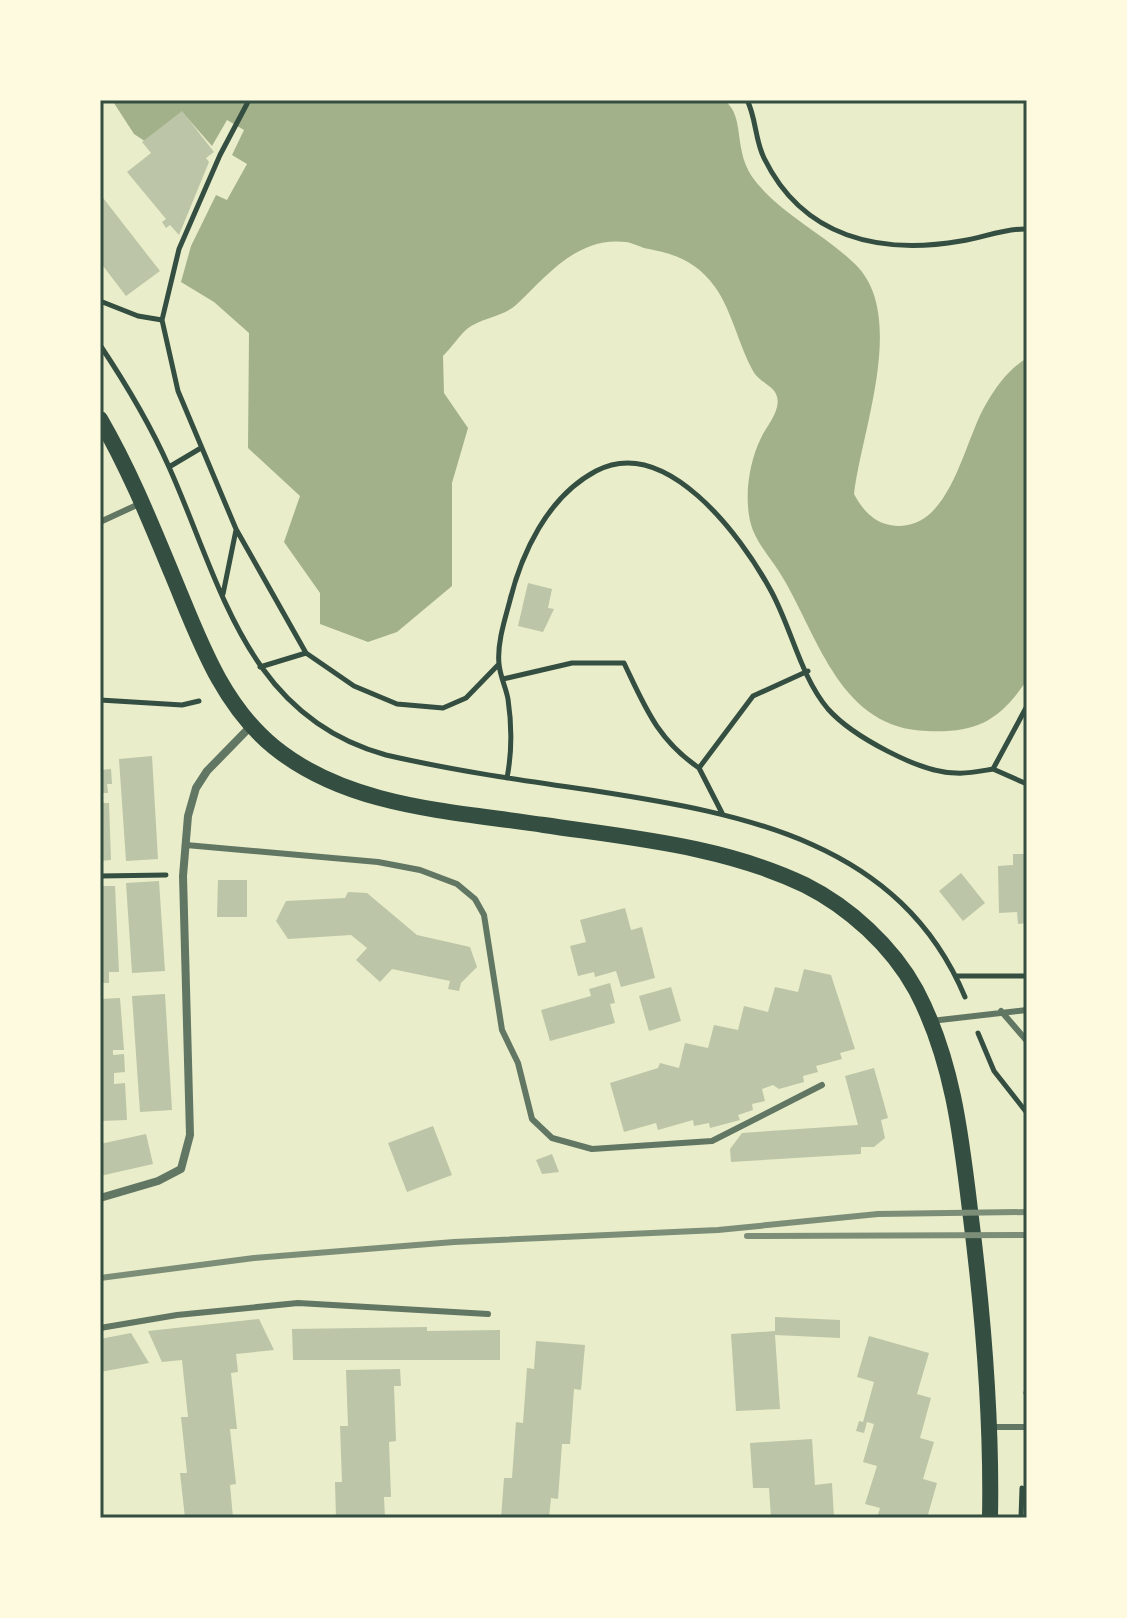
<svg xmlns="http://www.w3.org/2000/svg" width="1127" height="1618" font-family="Jost,sans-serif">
	<rect width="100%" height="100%" fill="#e9edc9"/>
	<path fill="#a3b18a" d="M 112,100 L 724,100 C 747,117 731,152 756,182 C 783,215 824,234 855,264 C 908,315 861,432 854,494 C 862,509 873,522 890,525 C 950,536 963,442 986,404 C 997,385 1009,369 1027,358 L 1027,680 C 999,721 977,733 927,731 C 841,729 819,639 783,578 C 771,557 752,540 749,515 C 745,491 750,460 761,438 C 766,426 783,409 776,394 C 772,385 757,381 752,369 C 738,343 732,311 715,287 C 698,263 676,254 649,249 C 641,248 634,243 626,242 C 577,236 547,276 516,305 C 503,317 480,318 467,329 C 459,336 451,348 443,356 L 444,393 L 468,428 L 452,483 L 452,586 L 397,632 L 368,642 L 320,624 L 320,593 L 284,542 L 300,496 L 248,448 L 249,333 L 214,302 L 181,282 L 191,246 L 216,195 L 227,200 L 247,164 L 232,155 L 244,130 L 227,120 L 212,146 L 183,113 L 146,142 L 134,134 Z"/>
	<path fill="#bcc5a7" d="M 182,111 L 214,152 L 206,158 L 209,162 L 179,235 L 170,225 L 166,228 L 162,222 L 166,219 L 127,172 L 151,153 L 142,142 Z
		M 100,194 L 160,271 L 126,296 L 100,262 Z
		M 528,583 L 552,589 L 548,608 L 554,609 L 543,632 L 518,626 Z
		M 152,756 L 158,859 L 126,861 L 119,759 Z
		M 111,769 L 112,784 L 107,784 L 108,793 L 100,793 L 100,770 Z
		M 100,803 L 109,803 L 111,860 L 100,861 Z
		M 1013,854 L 1027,854 L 1027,923 L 1018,924 L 1017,912 L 999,913 L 998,866 L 1013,865 Z
		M 961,873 L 985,903 L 963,921 L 939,891 Z
		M 218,880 L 247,880 L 247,917 L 217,917 Z
		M 159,881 L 165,971 L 132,973 L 126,883 Z
		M 100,886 L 115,886 L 119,972 L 109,972 L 109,983 L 100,983 Z
		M 348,892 L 367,893 L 417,935 L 470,947 L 477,967 L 461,983 L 459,991 L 448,989 L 450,981 L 392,969 L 380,982 L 356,960 L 367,948 L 351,935 L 288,939 L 276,921 L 286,901 L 345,898 Z
		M 625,908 L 631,930 L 642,927 L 655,978 L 621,987 L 616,971 L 595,977 L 594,972 L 578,976 L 570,946 L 586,942 L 580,920 Z
		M 804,969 L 831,975 L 855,1049 L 840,1053 L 842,1059 L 816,1066 L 818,1072 L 803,1076 L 804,1082 L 779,1089 L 773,1085 L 762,1089 L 765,1101 L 752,1104 L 753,1110 L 738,1115 L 740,1120 L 710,1128 L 709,1123 L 694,1126 L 693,1120 L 658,1130 L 656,1123 L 624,1132 L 610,1083 L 658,1068 L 660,1063 L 679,1068 L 685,1043 L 708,1048 L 714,1025 L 738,1030 L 744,1006 L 768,1012 L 775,987 L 798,992 Z
		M 610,983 L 615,1003 L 610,1004 L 615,1023 L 550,1041 L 541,1010 L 591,996 L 589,989 Z
		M 671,987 L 681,1021 L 649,1031 L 639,996 Z
		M 165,994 L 172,1110 L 140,1112 L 132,996 Z
		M 120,998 L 124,1050 L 113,1050 L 113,1055 L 124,1054 L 125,1072 L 114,1073 L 114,1084 L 125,1083 L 127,1120 L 100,1121 L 100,999 Z
		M 874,1068 L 888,1118 L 881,1120 L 885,1138 L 874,1147 L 861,1147 L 861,1154 L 731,1162 L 730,1149 L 742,1133 L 858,1125 L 845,1076 Z
		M 433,1126 L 452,1175 L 407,1192 L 388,1143 Z
		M 146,1134 L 153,1164 L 100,1176 L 100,1144 Z
		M 552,1154 L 559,1172 L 542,1174 L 536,1160 Z
		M 775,1317 L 840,1320 L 840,1338 L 775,1335 L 780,1409 L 736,1411 L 731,1334 L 775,1331 Z
		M 259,1319 L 274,1350 L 236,1354 L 238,1372 L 231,1373 L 237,1429 L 230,1429 L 236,1484 L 230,1485 L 233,1518 L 185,1518 L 180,1473 L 187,1473 L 181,1417 L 188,1417 L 182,1360 L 162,1362 L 148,1331 Z
		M 427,1327 L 427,1331 L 500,1330 L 500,1360 L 293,1360 L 292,1329 Z
		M 131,1333 L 149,1363 L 100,1372 L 100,1339 Z
		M 869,1336 L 929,1353 L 917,1394 L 931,1398 L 920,1438 L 934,1442 L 923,1479 L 937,1483 L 927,1518 L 877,1518 L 880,1508 L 865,1504 L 877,1466 L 863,1462 L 874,1424 L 867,1422 L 864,1433 L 856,1431 L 859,1421 L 863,1422 L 874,1382 L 857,1377 Z
		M 536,1341 L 585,1345 L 581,1390 L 574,1389 L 570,1444 L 562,1444 L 558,1499 L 551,1498 L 549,1518 L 501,1518 L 504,1478 L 512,1478 L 516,1422 L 523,1423 L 527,1368 L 534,1369 Z
		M 400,1369 L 401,1386 L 394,1386 L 396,1441 L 389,1442 L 391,1497 L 384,1497 L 385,1518 L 336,1518 L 335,1482 L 342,1482 L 340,1426 L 348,1426 L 346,1370 Z
		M 812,1439 L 815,1485 L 832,1483 L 834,1518 L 771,1518 L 769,1488 L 753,1488 L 750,1443 Z"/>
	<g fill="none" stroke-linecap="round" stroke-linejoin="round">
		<path stroke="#344e41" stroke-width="5" d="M 249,100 L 220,155 L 179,249 L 162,320 L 178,391 L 236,529 L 306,653 L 354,686 L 397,704 L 443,708 L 466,698 L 499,664
			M 747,100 C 756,117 755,140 764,158 C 803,238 880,255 961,241 C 982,238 1005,228 1027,229
			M 100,301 L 138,316 L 162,320
			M 100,345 C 126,384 150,424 169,467 C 221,583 246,717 386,755 C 455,771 526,781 596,791 C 745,814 900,842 965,997
			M 169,467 L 201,448
			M 223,594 L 236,530
			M 260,667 L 306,653
			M 503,679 L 572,663 L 624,663 C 645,707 657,739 699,768
			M 100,700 L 182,705 L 199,701
			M 993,769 L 1027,784
			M 507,778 C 512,752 512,726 508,699 C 506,688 500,676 499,664 C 497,645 504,622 509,604 C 521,554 547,497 596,471 C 666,434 741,536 770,589 C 791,626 800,676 828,709 C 852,736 920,773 956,773 C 968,774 981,771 993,769 L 1027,706
			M 722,813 L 699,768 L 753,696 L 808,671
			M 100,876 L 166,875
			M 956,976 L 1027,976
			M 978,1033 L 994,1071 L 1027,1113
			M 1026,1393 L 1027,1389
			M 1021,1518 L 1022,1488"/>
		<path stroke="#617663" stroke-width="6" d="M 100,522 L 139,504
			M 186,845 L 378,862 L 420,870 L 457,884 L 475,899 L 484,915 L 502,1030 L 518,1063 L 532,1119 L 552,1138 L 592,1149 L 712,1141 L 822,1085
			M 1001,1011 L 1027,1041
			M 931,1021 L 1027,1010
			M 100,1328 L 177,1315 L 298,1303 L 488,1314
			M 990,1427 L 1027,1427"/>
		<path stroke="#617663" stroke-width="8" d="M 100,1198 L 158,1181 L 181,1169 L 190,1135 L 183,876 L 188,816 L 196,788 L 207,771 L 251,726"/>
		<path stroke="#344e41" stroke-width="16" d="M 100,419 C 129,469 150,521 172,574 C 198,636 220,703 274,747 C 349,808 453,811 544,825 C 631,838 724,846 805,885 C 849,907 892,946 916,990 C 952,1058 961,1134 970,1210 C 983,1312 992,1415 990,1518"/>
		<path stroke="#7c8e77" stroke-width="6" d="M 747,1236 L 1027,1235
			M 100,1278 L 254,1258 L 454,1242 L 718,1230 L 878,1214 L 1027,1212"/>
	</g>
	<rect width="1127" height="1618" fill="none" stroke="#fefae0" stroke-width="204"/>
	<rect x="102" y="102" width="923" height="1414" fill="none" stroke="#344e41" stroke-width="3"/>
</svg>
